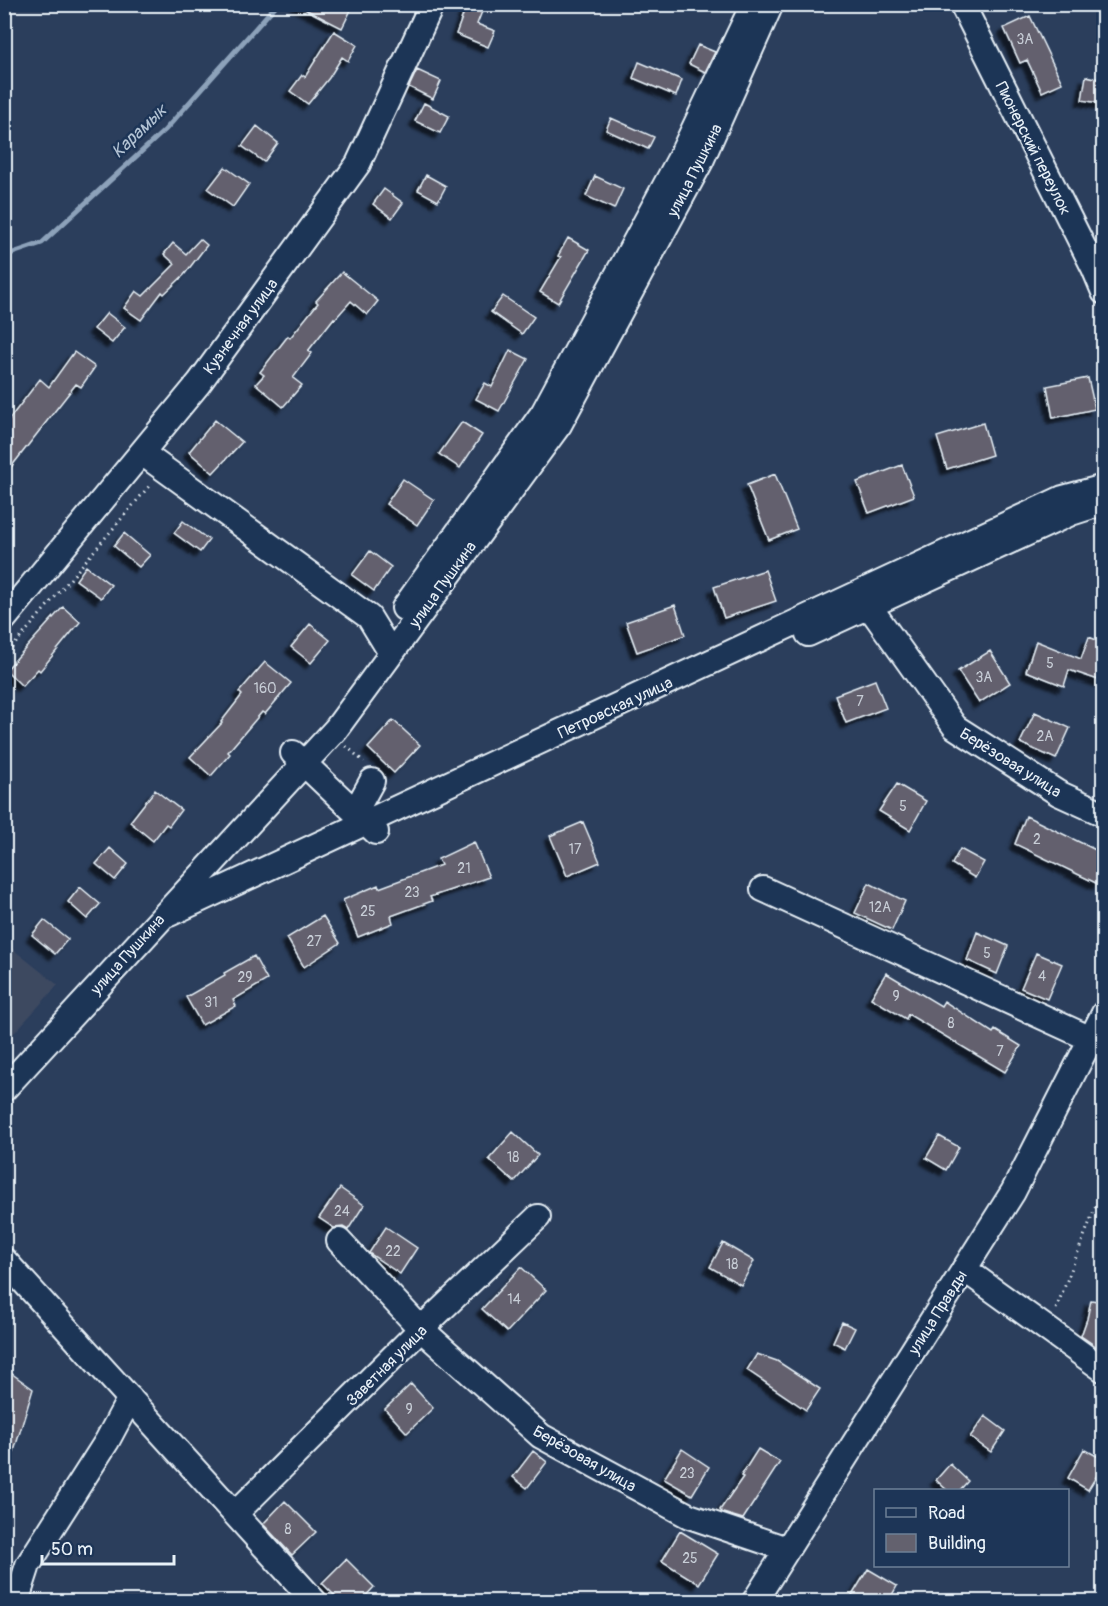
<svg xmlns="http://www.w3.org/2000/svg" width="1108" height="1606" font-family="Pangolin,sans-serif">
	<defs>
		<filter id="shadow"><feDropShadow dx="-5.5" dy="5.5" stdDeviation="1.5" flood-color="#0009"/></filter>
	</defs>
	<rect width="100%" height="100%" fill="#2b3e5c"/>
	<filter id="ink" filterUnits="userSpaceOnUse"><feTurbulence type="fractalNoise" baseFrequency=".0167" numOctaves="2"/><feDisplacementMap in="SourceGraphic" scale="12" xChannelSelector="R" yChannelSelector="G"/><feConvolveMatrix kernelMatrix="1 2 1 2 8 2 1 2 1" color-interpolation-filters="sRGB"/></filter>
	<g filter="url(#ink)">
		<path fill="#3c4861" d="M 5,943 L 58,985 L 5,1043 L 4,1043 Z"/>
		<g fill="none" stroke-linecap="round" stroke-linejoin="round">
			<path stroke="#8da2ba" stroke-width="5" d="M 4,256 L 42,243 L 165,130 L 277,4"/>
		</g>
		<path fill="#63616e" stroke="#e8f1f8" stroke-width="1.5" filter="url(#shadow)" d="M 295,4 L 339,4 L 351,10 L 342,28 Z
			M 467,4 L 485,4 L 477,24 L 495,31 L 488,47 L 456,34 Z
			M 1030,16 L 1062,83 L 1042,92 L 1027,60 L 1020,63 L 1004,28 Z
			M 334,31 L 357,45 L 348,61 L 342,57 L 329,78 L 308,104 L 290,91 L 302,75 L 305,77 Z
			M 698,45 L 715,52 L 705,72 L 689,64 Z
			M 639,62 L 682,80 L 676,96 L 633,78 Z
			M 417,70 L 441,81 L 433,99 L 409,87 Z
			M 1086,76 L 1104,80 L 1104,104 L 1082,100 Z
			M 424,103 L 449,116 L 440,133 L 415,121 Z
			M 611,118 L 654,137 L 648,149 L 606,130 Z
			M 257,126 L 278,143 L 264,162 L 242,146 Z
			M 225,167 L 249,184 L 233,207 L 208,189 Z
			M 426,175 L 446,186 L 438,201 L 418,190 Z
			M 595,176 L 623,189 L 614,209 L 586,196 Z
			M 384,189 L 403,203 L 392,218 L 373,204 Z
			M 568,238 L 589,250 L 558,303 L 540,292 L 561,257 L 558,256 Z
			M 200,239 L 207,245 L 184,275 L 164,294 L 162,292 L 141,320 L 124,308 L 136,291 L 143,296 L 175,264 L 164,254 L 173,243 L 186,254 Z
			M 342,272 L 378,301 L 367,315 L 351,301 L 335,319 L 334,318 L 308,351 L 312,353 L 293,378 L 302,385 L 283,407 L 256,384 L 264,375 L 260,372 L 288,336 L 290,338 L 318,303 L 316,301 Z
			M 503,296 L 534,317 L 522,334 L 491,312 Z
			M 107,313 L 125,327 L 112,343 L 94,329 Z
			M 510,350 L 528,359 L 499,411 L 476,399 L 485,383 L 492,387 Z
			M 74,352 L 95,367 L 81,387 L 76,384 L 4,476 L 4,426 L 40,379 L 49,387 Z
			M 1088,378 L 1095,409 L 1053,418 L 1047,386 Z
			M 215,420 L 242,442 L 213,473 L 189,452 Z
			M 462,422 L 482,435 L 460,468 L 439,454 Z
			M 983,423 L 992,455 L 947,469 L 937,437 Z
			M 902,465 L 914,496 L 869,513 L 857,482 Z
			M 775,474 L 797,529 L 769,540 L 747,485 Z
			M 403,479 L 434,500 L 417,525 L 386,504 Z
			M 183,521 L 209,540 L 200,552 L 174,533 Z
			M 124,533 L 150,555 L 139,567 L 114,546 Z
			M 370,551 L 391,567 L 374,591 L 352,575 Z
			M 86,566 L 111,585 L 101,598 L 76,580 Z
			M 765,570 L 776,601 L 724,618 L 714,587 Z
			M 675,605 L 685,635 L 637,652 L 626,622 Z
			M 63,607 L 80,622 L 40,671 L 38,669 L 22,686 L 6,670 Z
			M 310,624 L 330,640 L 311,663 L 291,647 Z
			M 1089,637 L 1104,643 L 1104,682 L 1069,670 L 1064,686 L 1026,671 L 1036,641 L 1081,659 Z
			M 990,651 L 1010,683 L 979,703 L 958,671 Z
			M 265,662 L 291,683 L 265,714 L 262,712 L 228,752 L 230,754 L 211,776 L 190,757 L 222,723 L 221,722 L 242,695 L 239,692 Z
			M 875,680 L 886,708 L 846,723 L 835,695 Z
			M 1035,712 L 1070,728 L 1056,759 L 1020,743 Z
			M 393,720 L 420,745 L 394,773 L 368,748 Z
			M 897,784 L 926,801 L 910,830 L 879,811 Z
			M 155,790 L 181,810 L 169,826 L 166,824 L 153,841 L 130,822 Z
			M 1026,816 L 1104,854 L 1104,872 L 1098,884 L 1015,844 Z
			M 583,822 L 600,862 L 567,876 L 550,836 Z
			M 474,842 L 489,877 L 430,897 L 432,901 L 391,916 L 393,923 L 358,937 L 343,900 L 378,885 L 379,888 L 441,865 L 438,859 Z
			M 110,848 L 128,864 L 115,880 L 96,864 Z
			M 960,849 L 984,862 L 975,878 L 952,864 Z
			M 869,883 L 905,901 L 892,930 L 855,913 Z
			M 80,887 L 100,904 L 87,919 L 68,902 Z
			M 323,916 L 340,943 L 304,967 L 287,938 Z
			M 44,920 L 68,939 L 55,954 L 32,935 Z
			M 977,932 L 1008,946 L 997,974 L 967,960 Z
			M 1036,953 L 1062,964 L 1047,999 L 1021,988 Z
			M 254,956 L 267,980 L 233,1000 L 236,1006 L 202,1025 L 186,997 L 225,975 L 224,973 Z
			M 886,973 L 941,1006 L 944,1001 L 993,1033 L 995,1030 L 1021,1046 L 1005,1072 L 908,1014 L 906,1019 L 871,998 Z
			M 513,1132 L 538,1155 L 514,1182 L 489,1159 Z
			M 939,1136 L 959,1147 L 946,1170 L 926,1158 Z
			M 340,1188 L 364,1205 L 348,1230 L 343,1227 L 334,1228 L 319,1218 Z
			M 386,1227 L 417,1248 L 400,1274 L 369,1253 Z
			M 723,1243 L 754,1261 L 741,1285 L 710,1267 Z
			M 521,1267 L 546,1290 L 507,1332 L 482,1309 Z
			M 1091,1300 L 1104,1302 L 1104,1340 L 1100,1349 L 1081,1336 L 1087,1319 Z
			M 842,1322 L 855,1328 L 845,1348 L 833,1342 Z
			M 757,1354 L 777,1361 L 820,1389 L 806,1410 L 747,1370 Z
			M 4,1368 L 33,1389 L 8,1471 L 4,1470 Z
			M 411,1384 L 433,1408 L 407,1433 L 385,1409 Z
			M 985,1416 L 1005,1431 L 991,1452 L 970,1437 Z
			M 682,1449 L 709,1467 L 692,1495 L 664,1479 Z
			M 758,1449 L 780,1462 L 743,1519 L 723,1513 L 720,1510 L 743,1477 L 741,1476 Z
			M 1084,1449 L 1104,1460 L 1104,1464 L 1088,1490 L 1068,1478 Z
			M 533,1451 L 547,1462 L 527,1488 L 513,1477 Z
			M 950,1464 L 968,1481 L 959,1491 L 948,1491 L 936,1480 Z
			M 285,1501 L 316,1532 L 292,1555 L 263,1524 Z
			M 680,1531 L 718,1554 L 699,1584 L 662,1561 Z
			M 346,1559 L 374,1587 L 360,1602 L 341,1602 L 322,1583 Z
			M 868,1569 L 897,1586 L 888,1602 L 848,1602 Z"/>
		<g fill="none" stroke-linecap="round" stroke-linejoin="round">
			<defs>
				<path id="minor" d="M 962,4 L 1094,268 L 1104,292
					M 142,453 L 369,617 L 391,653
					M 869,606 L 955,727 L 1058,793 L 1104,814
					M 404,608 L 543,413 L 681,156 L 751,9
					M 4,619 L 199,383 L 358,164 L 432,4
					M 808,634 L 1071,513 L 1102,503
					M 293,753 L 376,832
					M 355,812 L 372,781
					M 763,889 L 1091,1039
					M 169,914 L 1063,498 L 1104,487
					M 4,1089 L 336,729 L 559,425 L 701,161 L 771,4
					M 339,1241 L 421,1329 L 541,1436 L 689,1516 L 787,1549
					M 4,1260 L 315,1602
					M 964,1269 L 1104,1370
					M 235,1514 L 421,1329 L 538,1217
					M 16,1602 L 28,1565 L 107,1441 L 130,1398
					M 754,1602 L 1013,1192 L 1104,1013"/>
			</defs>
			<use href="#minor" stroke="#e8f1f8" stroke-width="28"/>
			<path stroke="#e8f1f8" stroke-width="3" stroke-dasharray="1.5 4.5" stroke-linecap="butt" d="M 4,657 L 151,484
				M 346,746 L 364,762
				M 1056,1309 L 1104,1185"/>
			<use href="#minor" stroke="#1d3557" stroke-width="24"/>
		</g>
	</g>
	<g text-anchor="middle" stroke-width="5" stroke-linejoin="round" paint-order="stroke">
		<g font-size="14" fill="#c7cdd6">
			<text x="1025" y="44">3А</text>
			<text x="1050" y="668">5</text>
			<text x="984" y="682">3А</text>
			<text x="265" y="693">160</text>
			<text x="860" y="706">7</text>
			<text x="1045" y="741">2А</text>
			<text x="903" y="811">5</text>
			<text x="1037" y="844">2</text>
			<text x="575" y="854">17</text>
			<text x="464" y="873">21</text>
			<text x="412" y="897">23</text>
			<text x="880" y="912">12А</text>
			<text x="368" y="916">25</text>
			<text x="314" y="946">27</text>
			<text x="987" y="958">5</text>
			<text x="1042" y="981">4</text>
			<text x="245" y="982">29</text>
			<text x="896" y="1001">9</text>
			<text x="211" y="1007">31</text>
			<text x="951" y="1028">8</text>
			<text x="1000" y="1056">7</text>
			<text x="513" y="1162">18</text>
			<text x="342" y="1216">24</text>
			<text x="393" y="1256">22</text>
			<text x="732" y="1269">18</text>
			<text x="514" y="1304">14</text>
			<text x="409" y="1414">9</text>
			<text x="687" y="1478">23</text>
			<text x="288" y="1534">8</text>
			<text x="690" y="1563">25</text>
		</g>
		<g font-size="16" fill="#e8f1f8" stroke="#1d3557">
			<text transform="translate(1034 148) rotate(63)" y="6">Пионерский переулок</text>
			<text transform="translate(694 170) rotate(-63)" y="6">улица Пушкина</text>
			<text transform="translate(240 326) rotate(-54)" y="6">Кузнечная улица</text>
			<text transform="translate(442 584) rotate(-54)" y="6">улица Пушкина</text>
			<text transform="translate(615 707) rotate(-25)" y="6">Петровская улица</text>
			<text transform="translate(1011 762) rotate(32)" y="6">Берёзовая улица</text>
			<text transform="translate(127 954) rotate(-48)" y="6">улица Пушкина</text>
			<text transform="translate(937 1312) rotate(-58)" y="6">улица Правды</text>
			<text transform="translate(386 1365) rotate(-45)" y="6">Заветная улица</text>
			<text transform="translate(585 1458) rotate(30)" y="6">Берёзовая улица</text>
		</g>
		<g font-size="18" font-style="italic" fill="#b3c3d4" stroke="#1d3557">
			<text transform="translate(139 131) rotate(-44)" y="6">Карамык</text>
		</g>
	</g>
	<rect width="1108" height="1606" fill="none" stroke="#1d3557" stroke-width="24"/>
	<rect x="12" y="12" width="1084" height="1582" fill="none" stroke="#e8f1f8" stroke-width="2" filter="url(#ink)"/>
	<rect x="874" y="1489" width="195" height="78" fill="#1d3557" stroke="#6e8097" stroke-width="1.5"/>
	<rect x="886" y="1508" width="30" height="9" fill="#1d3557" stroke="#6e8097" stroke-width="1.5"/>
	<text x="928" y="1519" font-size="18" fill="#e8f1f8">Road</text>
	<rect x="886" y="1534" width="30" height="18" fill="#63616e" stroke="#6e8097" stroke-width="1.5"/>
	<text x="928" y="1549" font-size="18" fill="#e8f1f8">Building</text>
	<path d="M42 1555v9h132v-9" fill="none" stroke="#e8f1f8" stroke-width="3"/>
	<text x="51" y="1555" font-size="18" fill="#e8f1f8" stroke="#1d3557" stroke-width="4.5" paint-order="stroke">50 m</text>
</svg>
